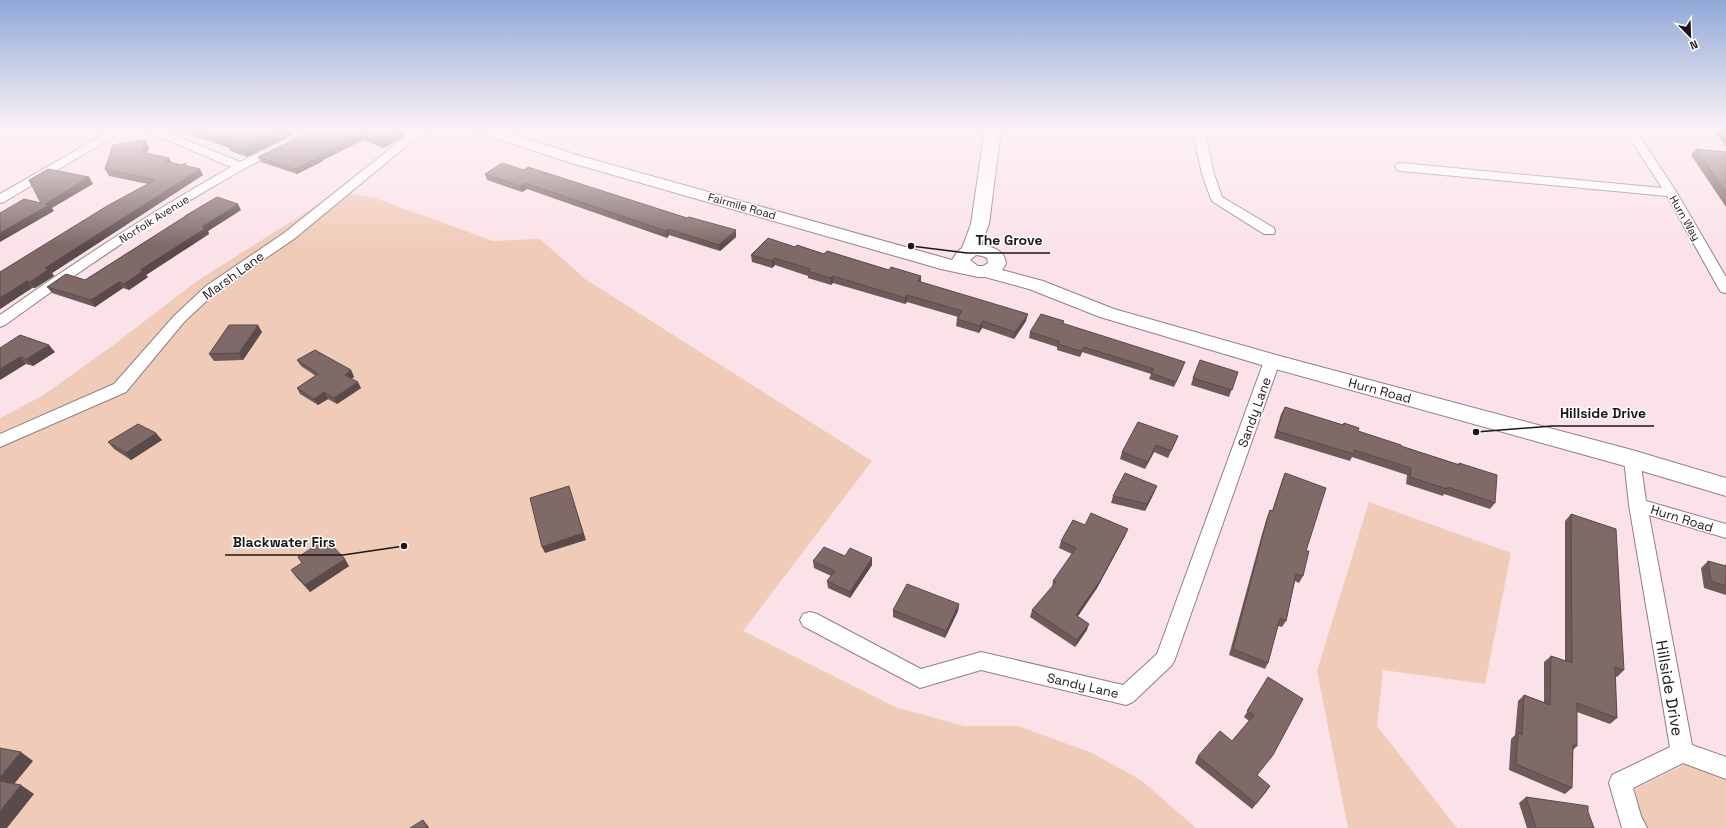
<svg xmlns="http://www.w3.org/2000/svg" width="1726" height="828" font-family="'Space Grotesk',sans-serif">
	<rect width="100%" height="100%" fill="#fbe2e9"/>
	<path fill="#f0cbb8" d="M 338,192 L 375,198 L 493,241 L 540,239 L 585,279 L 872,461 L 743,631 L 895,707 L 964,726 L 1018,726 L 1092,753 L 1141,780 L 1196,828 L 0,828 L 0,418 L 42,396 L 112,346 L 197,281 Z
		M 1369,502 L 1511,553 L 1485,684 L 1383,670 L 1377,726 L 1457,828 L 1348,828 L 1317,671 Z
		M 1688,763 L 1726,777 L 1726,828 L 1646,828 L 1641,822 L 1633,790 Z"/>
	<g fill="none" stroke-linecap="round" stroke-linejoin="round">
		<defs>
			<path id="lane" d="M 291,129 L 305,135"/>
			<path id="street" d="M 113,129 L 126,129 L 4,202 L 0,203 L 0,194 Z
				M 145,129 L 160,129 L 240,162 L 307,129 L 321,129 L 320,131 C 295,144 269,155 244,169 C 161,215 82,269 5,325 L 0,327 L 0,315 C 75,262 151,212 231,167 L 146,131 Z
				M 419,129 L 433,129 L 410,143 L 294,239 L 216,292 L 184,322 L 126,392 L 0,447 L 0,434 L 114,384 L 174,316 L 206,286 L 284,233 L 402,139 Z
				M 1192,129 L 1204,129 L 1214,174 L 1222,197 L 1274,228 L 1275,231 L 1274,234 L 1264,234 L 1213,202 L 1211,199 L 1202,174 Z
				M 1624,129 L 1635,129 L 1677,193 L 1726,277 L 1726,293 L 1721,292 L 1719,289 L 1667,196 L 1401,171 L 1397,170 L 1395,167 L 1397,164 L 1401,163 L 1662,188 Z
				M 1272,356 L 1277,357 L 1280,361 L 1175,659 L 1172,665 L 1133,702 L 1126,705 L 981,670 L 920,688 L 803,626 L 800,620 L 803,614 L 810,612 L 817,614 L 921,669 L 981,652 L 1123,685 L 1157,654 L 1264,361 L 1267,357 Z
				M 1632,453 L 1638,455 L 1640,459 L 1646,501 L 1726,524 L 1726,538 L 1649,515 L 1692,745 L 1726,757 L 1726,779 L 1683,763 L 1633,788 L 1641,816 L 1647,828 L 1622,828 L 1609,783 L 1612,775 L 1670,747 L 1629,505 L 1624,459 L 1626,455 Z"/>
			<path id="secondary" d="M 474,129 L 498,129 L 580,156 L 952,260 L 957,252 L 962,248 L 971,224 L 985,129 L 1001,129 L 989,224 L 981,245 C 993,247 1005,250 1006,264 L 1002,270 L 1043,281 L 1114,309 L 1276,355 L 1632,450 L 1726,478 L 1726,496 L 1632,468 L 1265,366 L 1100,317 L 1029,289 L 985,277 L 978,277 L 941,269 L 568,162 L 477,132 ZM 976,255 L 982,256 L 987,258 L 988,263 L 983,266 L 978,266 L 970,260 Z"/>
		</defs>
		<use href="#lane" stroke="#947e84" stroke-width="8"/>
		<use href="#street" stroke="#947e84" stroke-width="2"/>
		<use href="#secondary" stroke="#947e84" stroke-width="2"/>
		<use href="#lane" stroke="#fff" stroke-width="6"/>
		<use href="#street" fill="#fff" fill-rule="evenodd"/>
		<use href="#secondary" fill="#fff" fill-rule="evenodd"/>
	</g>
	<path fill="#6e5b59" d="M 174,129 L 244,129 L 258,134 L 292,135 L 247,157 L 231,151 L 229,148 Z
		M 315,129 L 404,136 L 384,148 L 363,140 L 323,160 L 323,161 L 297,174 L 261,162 L 258,157 Z
		M 1714,129 L 1726,129 L 1726,146 L 1713,131 Z
		M 145,140 L 149,147 L 146,153 L 172,163 L 187,166 L 203,175 L 52,273 L 54,276 L 35,288 L 32,288 L 0,309 L 0,272 L 148,184 L 109,176 L 105,169 Z
		M 1696,149 L 1726,152 L 1726,207 L 1691,155 Z
		M 524,170 L 736,237 L 720,251 L 669,235 L 667,238 L 527,189 L 522,192 L 487,180 L 485,174 Z
		M 241,210 L 208,231 L 209,234 L 146,275 L 148,277 L 129,290 L 123,288 L 95,307 L 52,293 L 47,287 L 85,280 L 185,216 Z
		M 795,247 L 921,282 L 1026,321 L 1014,339 L 982,328 L 979,333 L 956,326 L 957,319 L 958,317 L 907,302 L 905,304 L 833,283 L 831,285 L 808,278 L 808,276 L 775,265 L 772,268 L 752,262 L 751,255 Z
		M 1064,321 L 1063,324 L 1183,367 L 1174,387 L 1149,379 L 1151,374 L 1082,352 L 1080,357 L 1057,350 L 1057,347 L 1029,338 L 1030,332 Z
		M 262,332 L 243,360 L 214,361 L 209,354 Z
		M 0,348 L 55,352 L 33,366 L 26,364 Z
		M 297,360 L 351,370 L 354,377 L 351,379 L 361,388 L 337,404 L 328,399 L 318,405 L 300,394 L 297,388 L 316,376 L 301,366 Z
		M 1238,372 L 1229,397 L 1191,385 L 1193,378 Z
		M 1285,407 L 1343,425 L 1344,423 L 1358,431 L 1401,446 L 1458,464 L 1459,463 L 1495,503 L 1490,509 L 1444,494 L 1443,496 L 1406,484 L 1407,475 L 1352,457 L 1350,461 L 1274,438 L 1281,414 Z
		M 1178,436 L 1175,443 L 1168,458 L 1154,452 L 1145,469 L 1120,459 L 1122,452 Z
		M 162,440 L 131,460 L 114,449 L 108,442 Z
		M 1285,473 L 1306,551 L 1303,576 L 1299,583 L 1295,581 L 1286,621 L 1282,627 L 1278,626 L 1268,663 L 1265,669 L 1229,655 L 1262,534 L 1267,517 L 1270,510 L 1272,511 L 1282,480 Z
		M 1157,486 L 1154,493 L 1145,511 L 1111,503 L 1113,496 Z
		M 1571,514 L 1624,670 L 1617,677 L 1615,676 L 1617,718 L 1610,724 L 1577,712 L 1577,746 L 1573,750 L 1572,788 L 1565,794 L 1509,770 L 1511,739 L 1515,735 L 1518,701 L 1524,695 L 1544,702 L 1544,662 L 1551,656 L 1565,661 L 1565,521 Z
		M 1085,525 L 1125,536 L 1097,588 L 1078,616 L 1087,630 L 1075,647 L 1030,617 L 1032,610 L 1052,588 L 1053,581 L 1072,554 L 1059,548 L 1061,541 Z
		M 845,556 L 872,565 L 850,598 L 828,588 L 827,581 L 831,576 L 814,568 L 813,561 Z
		M 298,557 L 349,566 L 310,592 L 296,577 L 291,570 L 302,563 Z
		M 1708,561 L 1725,566 L 1725,565 L 1726,564 L 1726,595 L 1704,588 L 1701,568 Z
		M 959,604 L 958,611 L 945,638 L 893,617 L 893,610 Z
		M 1268,677 L 1273,755 L 1257,775 L 1266,792 L 1252,809 L 1195,763 L 1198,756 L 1232,741 L 1249,721 L 1244,717 Z
		M 1526,797 L 1588,812 L 1594,828 L 1527,828 L 1519,803 Z"/>
	<path fill="#5a4a49" d="M 286,129 L 290,129 L 292,135 L 247,157 L 244,150 Z
		M 402,131 L 404,136 L 384,148 L 382,143 Z
		M 361,135 L 363,140 L 323,160 L 323,161 L 297,174 L 295,169 L 319,156 Z
		M 145,140 L 149,147 L 145,159 L 141,152 Z
		M 169,158 L 173,164 L 164,161 Z
		M 200,169 L 203,175 L 52,273 L 54,276 L 35,288 L 30,282 L 45,268 Z
		M 89,177 L 93,184 L 52,208 L 54,211 L 0,242 L 0,233 L 45,204 Z
		M 525,183 L 527,189 L 522,192 L 520,186 Z
		M 238,204 L 241,210 L 208,231 L 209,234 L 146,275 L 148,277 L 129,290 L 124,284 L 140,270 L 202,227 Z
		M 668,229 L 669,235 L 667,238 L 666,231 Z
		M 736,230 L 736,237 L 720,251 L 719,245 Z
		M 774,258 L 775,265 L 772,268 L 772,261 Z
		M 833,276 L 833,283 L 831,285 L 830,278 Z
		M 921,276 L 921,283 L 918,281 Z
		M 27,281 L 32,288 L 0,309 L 0,298 Z
		M 119,282 L 123,288 L 95,307 L 91,300 Z
		M 907,295 L 907,302 L 905,304 L 905,298 Z
		M 1028,314 L 1026,321 L 1014,339 L 1015,332 Z
		M 983,321 L 982,328 L 979,333 L 980,326 Z
		M 258,325 L 262,332 L 243,360 L 239,353 Z
		M 49,345 L 55,352 L 33,366 L 27,359 Z
		M 1084,347 L 1080,357 L 1081,351 Z
		M 20,357 L 26,364 L 0,380 L 0,369 Z
		M 351,370 L 354,377 L 348,381 L 345,375 Z
		M 358,382 L 361,388 L 337,404 L 334,398 Z
		M 324,392 L 328,399 L 318,405 L 314,399 Z
		M 156,433 L 162,440 L 131,460 L 126,453 Z
		M 1156,445 L 1154,452 L 1145,469 L 1148,462 Z
		M 1157,486 L 1154,493 L 1145,511 L 1147,504 Z
		M 571,493 L 586,540 L 545,553 L 542,547 Z
		M 1128,529 L 1125,536 L 1097,588 L 1074,622 L 1076,615 Z
		M 872,558 L 872,565 L 850,598 L 850,592 Z
		M 345,559 L 349,566 L 310,592 L 305,585 Z
		M 959,604 L 958,611 L 945,638 L 946,631 Z
		M 1089,624 L 1087,630 L 1075,647 L 1077,640 Z
		M 21,752 L 33,761 L 10,789 L 0,783 L 0,777 Z
		M 21,785 L 34,794 L 7,828 L 0,828 L 0,811 Z
		M 1270,786 L 1266,792 L 1252,809 L 1256,804 Z
		M 423,820 L 428,826 L 429,828 L 427,828 Z"/>
	<path fill="#806a68" stroke="#5a4a49" d="M 189,129 L 244,129 L 258,134 L 267,129 L 287,129 L 244,150 L 228,145 L 231,143 Z
		M 315,129 L 396,129 L 402,131 L 382,143 L 361,135 L 319,156 L 321,156 L 295,169 L 258,157 Z
		M 1722,129 L 1726,129 L 1726,134 Z
		M 145,140 L 141,152 L 169,158 L 164,161 L 182,165 L 185,163 L 187,166 L 200,169 L 45,268 L 49,269 L 30,282 L 27,281 L 0,298 L 0,272 L 107,206 L 155,180 L 105,169 L 113,145 Z
		M 1696,149 L 1726,152 L 1726,193 Z
		M 502,163 L 524,170 L 528,167 L 687,218 L 689,217 L 736,230 L 719,245 L 668,229 L 666,231 L 525,183 L 520,186 L 485,174 Z
		M 48,169 L 89,177 L 45,204 L 49,205 L 0,233 L 0,213 L 24,199 L 41,203 L 29,180 Z
		M 217,197 L 238,204 L 202,227 L 206,228 L 140,270 L 143,271 L 124,284 L 119,282 L 91,300 L 47,287 L 66,274 L 85,280 L 186,216 L 185,216 Z
		M 768,238 L 795,247 L 797,245 L 824,254 L 827,251 L 889,270 L 891,267 L 921,276 L 918,281 L 1028,314 L 1015,332 L 983,321 L 980,326 L 957,319 L 962,311 L 907,295 L 905,298 L 833,276 L 830,278 L 808,271 L 810,269 L 774,258 L 772,261 L 751,255 Z
		M 1041,314 L 1064,321 L 1062,323 L 1185,362 L 1176,382 L 1151,373 L 1154,369 L 1084,347 L 1081,351 L 1058,344 L 1059,341 L 1030,332 Z
		M 229,325 L 258,325 L 239,353 L 209,354 Z
		M 20,335 L 49,345 L 27,359 L 20,357 L 0,369 L 0,348 Z
		M 315,350 L 351,370 L 345,375 L 358,382 L 334,398 L 324,392 L 314,399 L 297,388 L 318,374 L 297,360 Z
		M 1200,360 L 1238,372 L 1232,390 L 1193,378 Z
		M 1285,407 L 1343,425 L 1344,423 L 1359,428 L 1358,431 L 1401,445 L 1401,446 L 1459,465 L 1459,463 L 1497,475 L 1495,503 L 1448,487 L 1447,489 L 1410,477 L 1411,468 L 1354,450 L 1354,454 L 1277,431 Z
		M 1138,422 L 1178,436 L 1171,451 L 1156,445 L 1148,462 L 1122,452 Z
		M 138,424 L 156,433 L 126,453 L 108,442 Z
		M 1125,473 L 1157,486 L 1147,504 L 1113,496 Z
		M 1285,473 L 1326,488 L 1306,551 L 1309,551 L 1303,576 L 1296,574 L 1286,621 L 1280,618 L 1268,663 L 1233,649 L 1265,527 L 1270,510 L 1273,511 Z
		M 569,486 L 583,533 L 542,547 L 530,498 Z
		M 1091,513 L 1128,529 L 1100,581 L 1076,615 L 1089,624 L 1077,640 L 1032,610 L 1056,582 L 1053,581 L 1076,548 L 1061,541 L 1073,520 L 1085,525 Z
		M 1571,514 L 1616,529 L 1624,670 L 1615,667 L 1617,718 L 1577,703 L 1577,746 L 1573,745 L 1572,788 L 1516,764 L 1518,733 L 1522,735 L 1524,695 L 1550,705 L 1551,656 L 1572,663 Z
		M 326,539 L 345,559 L 305,585 L 291,570 L 302,563 L 298,557 Z
		M 824,547 L 845,556 L 850,548 L 872,558 L 850,592 L 827,581 L 835,571 L 813,561 Z
		M 1708,561 L 1726,566 L 1726,586 L 1711,581 Z
		M 907,584 L 959,604 L 946,631 L 893,610 Z
		M 1268,677 L 1303,699 L 1273,755 L 1257,775 L 1270,786 L 1256,804 L 1198,756 L 1220,731 L 1232,741 L 1254,715 L 1247,711 Z
		M 0,748 L 21,752 L 0,777 Z
		M 0,781 L 21,785 L 0,811 Z
		M 1526,797 L 1588,806 L 1588,812 L 1594,828 L 1536,828 Z
		M 423,820 L 427,828 L 410,828 Z"/>
	<linearGradient id="sky" x2="0" y2="1"><stop stop-color="#91a8d8"/><stop offset="0.53" stop-color="#fdf2f5"/><stop offset="1" stop-color="#fdf2f5" stop-opacity="0"/></linearGradient>
	<rect width="1726" height="245" fill="url(#sky)"/>
	<g text-anchor="middle" stroke-width="3" stroke-linejoin="round" paint-order="stroke">
		<g font-size="11" fill="#1d1517" stroke="#fff">
			<text transform="translate(742 206) rotate(16)" y="4">Fairmile Road</text>
			<text transform="translate(1685 218) rotate(60)" y="4">Hurn Way</text>
			<text transform="translate(154 219) rotate(-32)" y="4">Norfolk Avenue</text>
		</g>
		<g font-size="13" fill="#1d1517" stroke="#fff">
			<text transform="translate(233 275) rotate(-36)" y="5">Marsh Lane</text>
			<text transform="translate(1380 390) rotate(15)" y="5">Hurn Road</text>
			<text transform="translate(1254 412) rotate(-70)" y="5">Sandy Lane</text>
			<text transform="translate(1682 518) rotate(17)" y="5">Hurn Road</text>
			<text transform="translate(1083 685) rotate(13)" y="5">Sandy Lane</text>
		</g>
		<g font-size="16" fill="#1d1517" stroke="#fff">
			<text transform="translate(1670 688) rotate(80)" y="6">Hillside Drive</text>
		</g>
	</g>
	<path fill="none" stroke="#1d1517" stroke-width="1.5" d="M911 246L967 253H1050M1476 432L1552 426H1654M404 546L343 555H225"/>
	<g fill="#1d1517" stroke="#fff" stroke-width="1.5">
		<circle cx="911" cy="246" r="4"/>
		<circle cx="1476" cy="432" r="4"/>
		<circle cx="404" cy="546" r="4"/>
	</g>
	<g font-size="14" text-anchor="middle" font-weight="bold" fill="#1d1517" stroke="#fff" stroke-width="3" stroke-linejoin="round" paint-order="stroke">
		<text x="1009" y="245">The Grove</text>
		<text x="1603" y="418">Hillside Drive</text>
		<text x="284" y="547">Blackwater Firs</text>
	</g>
	<g transform="translate(1690 36) rotate(157)" stroke="#ffffff" stroke-width="3" paint-order="stroke">
	<path d="M0-3L7 15L0 10L-7 15Z" fill="#1d1517"/>
	<text y="-6" font-size="11" font-weight="bold" text-anchor="middle" fill="#1d1517">N</text>
	</g>
</svg>
